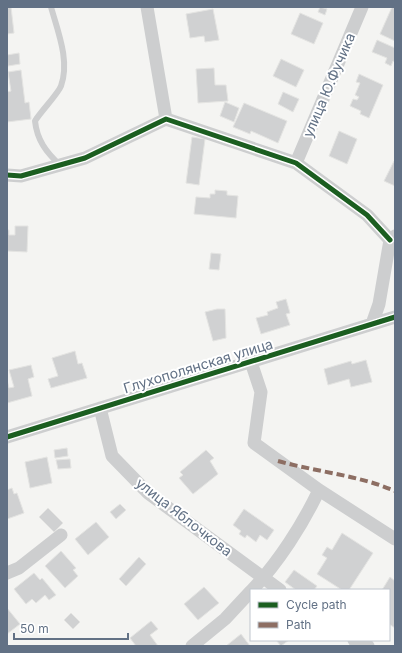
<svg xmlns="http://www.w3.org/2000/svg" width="402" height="653" font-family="Inter,sans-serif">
	<rect width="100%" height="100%" fill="#f4f4f2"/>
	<path fill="#d0d1d2" stroke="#e4e4e2" d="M 11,7 L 14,33 L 7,34 L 7,8 Z
		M 320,7 L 327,9 L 325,15 L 318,12 Z
		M 392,7 L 395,7 L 395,41 L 380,34 Z
		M 213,9 L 219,40 L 205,42 L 204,36 L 190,38 L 186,14 Z
		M 300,13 L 323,23 L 314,44 L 291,34 Z
		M 377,40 L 395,48 L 395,62 L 393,61 L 391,66 L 385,63 L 387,58 L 372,52 Z
		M 19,53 L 20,64 L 8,66 L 7,55 Z
		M 281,59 L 304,70 L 296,87 L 273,76 Z
		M 214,68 L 215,85 L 226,85 L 228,101 L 198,103 L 196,69 Z
		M 21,70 L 25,103 L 29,102 L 31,119 L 7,122 L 7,92 L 11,91 L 8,72 Z
		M 359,74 L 383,85 L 369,118 L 360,114 L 361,111 L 350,106 L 353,99 L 357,100 L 359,97 L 355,95 L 360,83 L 356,82 Z
		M 283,92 L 299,99 L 293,112 L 278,104 Z
		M 225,102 L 239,108 L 234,122 L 220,116 Z
		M 244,103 L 287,121 L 278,143 L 251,131 L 250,134 L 233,127 Z
		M 339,131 L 357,139 L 347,164 L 329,156 Z
		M 192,137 L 205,139 L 199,185 L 186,183 Z
		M 394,161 L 395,161 L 395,186 L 384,181 Z
		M 215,190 L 227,191 L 227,195 L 238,196 L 236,218 L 194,214 L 196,197 L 210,198 L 210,194 L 215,194 Z
		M 15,226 L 28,226 L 27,252 L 7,251 L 7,230 L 9,230 L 9,235 L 15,235 Z
		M 211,253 L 221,254 L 219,270 L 209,269 Z
		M 286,299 L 290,313 L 286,314 L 290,325 L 261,334 L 256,318 L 268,315 L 267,312 L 278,308 L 276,302 Z
		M 217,309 L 225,309 L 226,338 L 213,341 L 205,312 Z
		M 75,351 L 78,364 L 82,363 L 87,378 L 51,388 L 48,379 L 58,376 L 52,358 Z
		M 366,360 L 372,382 L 351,387 L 349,379 L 328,385 L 324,369 L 351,361 L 352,364 Z
		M 31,365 L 34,377 L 28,379 L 32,396 L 7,403 L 7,380 L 9,388 L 14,387 L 9,370 Z
		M 67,448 L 68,456 L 55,458 L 54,450 Z
		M 206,450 L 214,458 L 210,461 L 218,474 L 193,494 L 179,478 L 183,475 L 180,472 Z
		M 47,457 L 52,483 L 30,488 L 25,462 Z
		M 70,459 L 71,468 L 58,469 L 56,460 Z
		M 12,488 L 14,494 L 17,493 L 24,513 L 7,519 L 7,490 Z
		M 120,504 L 126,510 L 116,519 L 110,512 Z
		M 48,508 L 63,523 L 54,532 L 39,517 Z
		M 244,509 L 274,530 L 267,540 L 260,535 L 256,542 L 247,535 L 245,538 L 239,534 L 241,531 L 233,525 Z
		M 96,522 L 109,537 L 88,555 L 75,539 Z
		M 342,533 L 373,553 L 349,590 L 342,590 L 317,574 L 327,558 L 322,555 L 327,547 L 332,550 Z
		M 61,551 L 76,568 L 73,570 L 78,576 L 65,588 L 45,566 Z
		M 139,557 L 146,564 L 126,586 L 119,579 Z
		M 294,570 L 317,586 L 314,590 L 296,590 L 285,582 Z
		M 34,573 L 40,580 L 42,578 L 56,595 L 49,600 L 45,595 L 36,603 L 32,599 L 26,604 L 14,589 Z
		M 390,577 L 395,581 L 395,628 L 389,624 L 389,590 L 382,590 Z
		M 204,587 L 219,603 L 198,620 L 184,604 Z
		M 7,608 L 20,624 L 7,634 Z
		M 71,613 L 80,622 L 73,629 L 64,620 Z
		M 151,621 L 158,629 L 150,635 L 158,646 L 136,646 L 130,638 Z
		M 241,634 L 250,646 L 226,646 Z
		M 276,640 L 289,640 L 281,646 Z"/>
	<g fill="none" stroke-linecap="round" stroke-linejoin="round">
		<path stroke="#cdcecf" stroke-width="6" d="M 51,7 C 58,32 70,61 61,86 C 58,94 41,111 35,121 C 37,140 46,152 60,165"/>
		<path stroke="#cdcecf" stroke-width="13" d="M 147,7 L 166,119
			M 296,163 L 362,7
			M 7,175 L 21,176 L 85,158 L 166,119 L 296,163 L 367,215 L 390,240
			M 372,324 L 379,304 L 390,240 L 395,236
			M 251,362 L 261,392 L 254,443 L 319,490 L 395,539
			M 100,408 L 112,456 L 148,493 L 280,590
			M 7,437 L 395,317
			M 7,573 L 19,568 L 61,535
			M 252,590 C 278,563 303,524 319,490
			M 354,640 L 368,646
			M 192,646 L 225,619 L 251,591"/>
		<path stroke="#8d6e63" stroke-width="4" stroke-dasharray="8 4" stroke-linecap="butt" d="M 278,461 C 317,472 358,475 395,491"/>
		<defs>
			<path id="cycleway" d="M 7,175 L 21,176 L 85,158 L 166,119 L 296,163 L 367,215 L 390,240
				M 7,437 L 395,317"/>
		</defs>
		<use href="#cycleway" stroke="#fff" stroke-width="8"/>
		<use href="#cycleway" stroke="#1b5e20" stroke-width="5"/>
	</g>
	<g text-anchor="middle" stroke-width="4" stroke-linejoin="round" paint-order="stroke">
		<g font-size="14" fill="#627185" stroke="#fff">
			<text transform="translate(329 85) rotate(-67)" y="5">улица Ю.Фучика</text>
			<text transform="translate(198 366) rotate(-17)" y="5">Глухополянская улица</text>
			<text transform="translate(184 517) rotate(38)" y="5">улица Яблочкова</text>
		</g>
	</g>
	<rect width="402" height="653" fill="none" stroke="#627185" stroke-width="16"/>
	<rect x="250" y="589" width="140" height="52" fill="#ffffff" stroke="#c0c6ce"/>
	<rect x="258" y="602" width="20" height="6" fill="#1b5e20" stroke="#c0c6ce"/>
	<text x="286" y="609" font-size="12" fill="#627185">Cycle path</text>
	<rect x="258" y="622" width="20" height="6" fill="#8d6e63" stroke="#c0c6ce"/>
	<text x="286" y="629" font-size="12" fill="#627185">Path</text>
	<path d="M14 633v6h114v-6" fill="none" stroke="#627185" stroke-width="2"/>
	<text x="20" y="633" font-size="12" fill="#627185" stroke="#ffffff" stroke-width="3" paint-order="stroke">50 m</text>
</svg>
